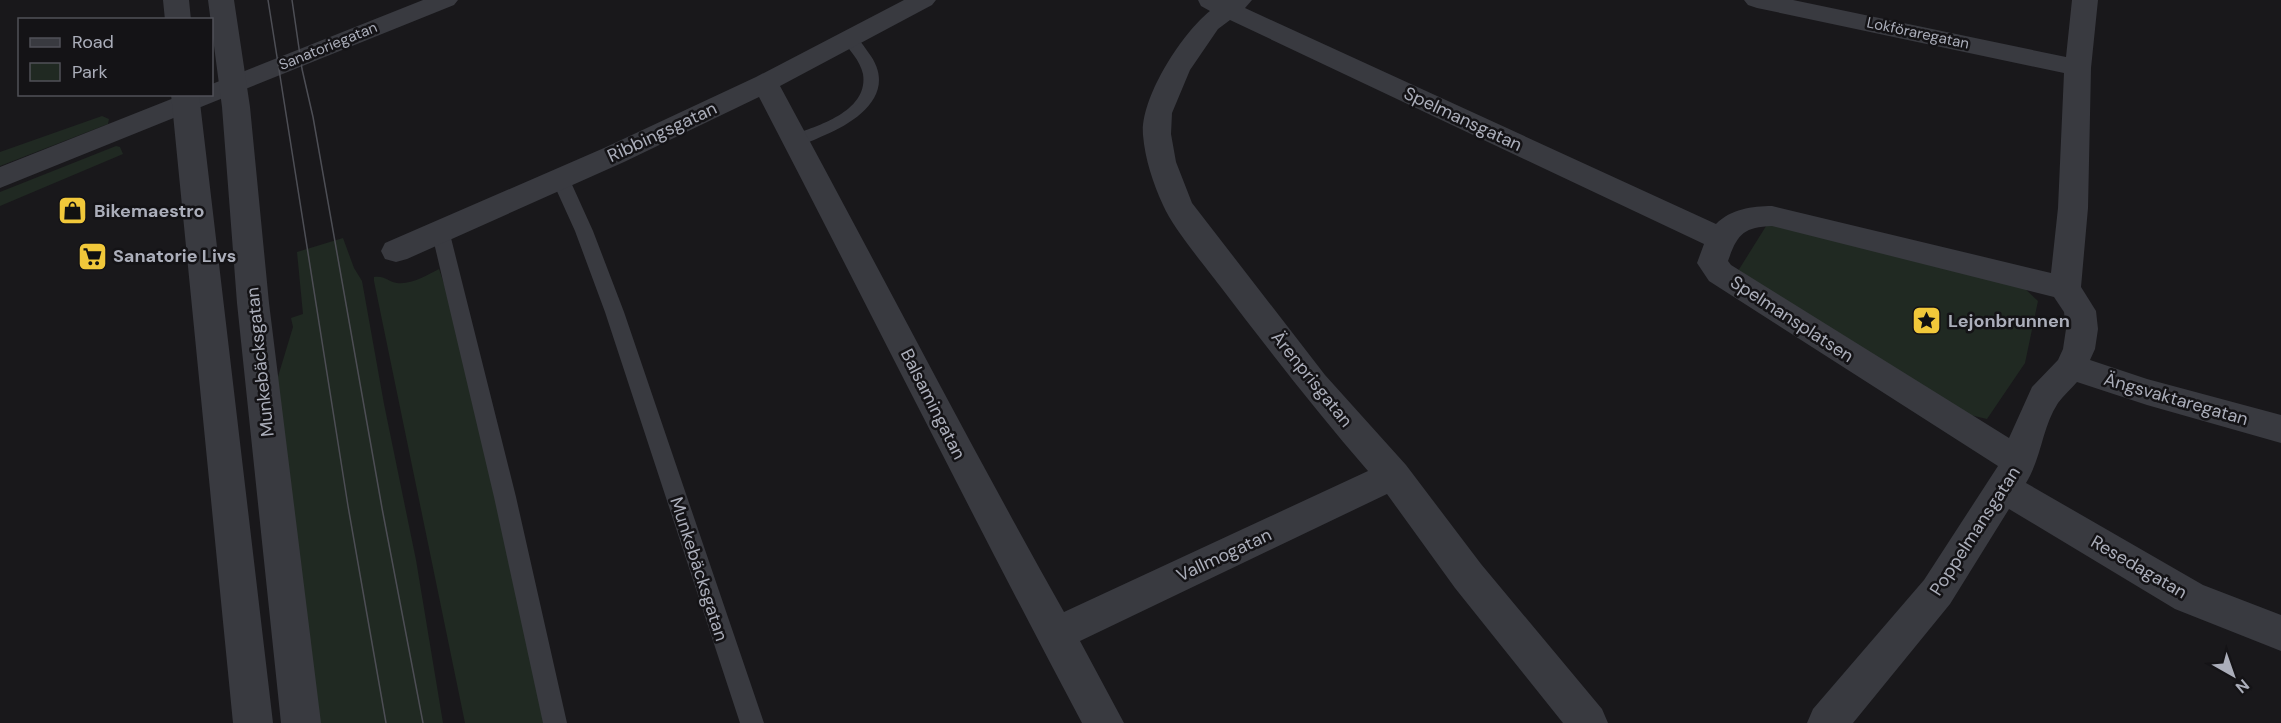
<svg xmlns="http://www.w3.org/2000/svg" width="2281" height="723" font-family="'DM Sans',sans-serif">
	<rect width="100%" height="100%" fill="#19181b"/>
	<path fill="#202922" d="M 102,116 L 109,119 L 108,124 L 0,166 L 0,152 Z
		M 116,146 L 120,147 L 123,154 L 0,206 L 0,192 Z
		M 1768,223 L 2022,286 L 2038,301 L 2025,363 L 1987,419 L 1970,415 L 1738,271 Z
		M 343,238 L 354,268 L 362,281 L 384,404 L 416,560 L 443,723 L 318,723 L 277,380 L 293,327 L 291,318 L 303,314 L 297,252 Z
		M 439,269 L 452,307 L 549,723 L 465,723 L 374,281 L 374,277 C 384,275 389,282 397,283 C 411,285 427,275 439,269 Z"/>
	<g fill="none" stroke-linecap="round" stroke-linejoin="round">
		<path fill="#393a40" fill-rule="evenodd" d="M 849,33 C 858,36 863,45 868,52 C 899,92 858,121 825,135 C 814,140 800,147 789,144 L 787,140 L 789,136 C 815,127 869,112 863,74 C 860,60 849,50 841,38 Z
			M 560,172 L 566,174 L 569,178 L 593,231 L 624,312 L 764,723 L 740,723 L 605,312 L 575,231 L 551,178 L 554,174 Z
			M 440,224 L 446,226 L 449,230 L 516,497 L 567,723 L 543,723 L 494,497 L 431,230 L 434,226 Z"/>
		<path fill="#393a40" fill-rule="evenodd" d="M 423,0 L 458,0 L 454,5 L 0,188 L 0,167 L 184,94 L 212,94 L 212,84 Z
			M 904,0 L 936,0 L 932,5 L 780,86 C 875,261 966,438 1064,612 L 1368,471 C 1316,411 1268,349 1220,286 C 1204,265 1173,228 1163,205 C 1153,183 1145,159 1143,135 C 1140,98 1182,33 1210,11 L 1201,6 L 1198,0 L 1252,0 L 1245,8 L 1716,224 C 1731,209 1752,206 1772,206 L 2051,273 L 2058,208 L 2064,73 L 1757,8 L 1748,5 L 1744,0 L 1793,0 L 2066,57 L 2072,0 L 2098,0 L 2091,68 L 2088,208 L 2081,287 L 2096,311 L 2098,329 L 2095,349 L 2090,360 L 2147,379 L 2281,415 L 2281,443 L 2147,405 L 2077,382 C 2071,389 2063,396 2058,403 C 2042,427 2042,457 2026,483 L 2203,585 L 2281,615 L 2281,651 L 2175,609 L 2009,509 L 1950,604 L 1853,723 L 1807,723 L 1813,709 L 1924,580 L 1998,466 L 1709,281 L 1697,263 L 1704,244 L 1230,20 L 1218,29 L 1190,70 L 1172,113 L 1171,134 L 1176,162 L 1192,203 L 1325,375 L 1406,465 L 1481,564 L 1602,709 L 1608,723 L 1563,723 L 1455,588 L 1387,494 L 1080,641 L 1124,723 L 1082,723 C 972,516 867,305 759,97 L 624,162 L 407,259 L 396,262 L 385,259 L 381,251 L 385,243 L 604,148 L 756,77 ZM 1772,226 L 2054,297 L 2064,312 L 2066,329 L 2063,349 L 2058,360 L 2032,387 L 2009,438 L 1731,265 L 1728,261 C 1737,235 1743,227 1772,226 Z"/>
		<path fill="#393a40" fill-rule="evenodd" d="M 163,0 L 189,0 L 191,20 L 165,20 Z
			M 208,0 L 234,0 L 250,107 L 269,303 L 321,723 L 281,723 L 237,303 L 222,107 Z
			M 171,94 L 199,94 L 273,723 L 233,723 Z"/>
		<path stroke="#4d4e55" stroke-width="1.5" d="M 268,0 L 348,506 L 386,723
			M 292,0 L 302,69 L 313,117 L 382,508 L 423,723"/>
	</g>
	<defs>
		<symbol id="shop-square" viewBox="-11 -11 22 22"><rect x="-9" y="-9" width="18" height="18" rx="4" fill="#f1c83a" stroke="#141316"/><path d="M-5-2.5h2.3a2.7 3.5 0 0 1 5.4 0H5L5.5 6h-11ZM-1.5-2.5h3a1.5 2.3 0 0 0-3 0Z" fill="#111"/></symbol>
		<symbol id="supermarket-square" viewBox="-11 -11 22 22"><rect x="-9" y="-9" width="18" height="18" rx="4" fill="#f1c83a" stroke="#141316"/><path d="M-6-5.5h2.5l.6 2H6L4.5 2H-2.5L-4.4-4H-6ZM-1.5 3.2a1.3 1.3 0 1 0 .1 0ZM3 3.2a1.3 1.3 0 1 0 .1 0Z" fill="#111"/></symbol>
		<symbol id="sight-square" viewBox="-11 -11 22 22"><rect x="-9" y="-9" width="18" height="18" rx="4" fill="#f1c83a" stroke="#141316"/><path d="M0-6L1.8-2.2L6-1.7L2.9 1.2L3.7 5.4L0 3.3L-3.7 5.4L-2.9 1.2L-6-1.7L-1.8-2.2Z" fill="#111"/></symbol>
	</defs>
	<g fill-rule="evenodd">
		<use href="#shop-square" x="56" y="194" width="33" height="33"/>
		<use href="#supermarket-square" x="76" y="240" width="33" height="33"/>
		<use href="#sight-square" x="1910" y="304" width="33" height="33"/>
	</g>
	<g text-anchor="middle" stroke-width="5" stroke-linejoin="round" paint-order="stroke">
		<g font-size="15" fill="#abaeba" stroke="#141316">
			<text transform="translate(1918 33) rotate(12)" y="5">Lokföraregatan</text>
			<text transform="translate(328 46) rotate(-22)" y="5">Sanatoriegatan</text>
		</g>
		<g font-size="18" fill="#abaeba" stroke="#141316">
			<text transform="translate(1463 119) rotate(25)" y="6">Spelmansgatan</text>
			<text transform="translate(662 132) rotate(-25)" y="6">Ribbingsgatan</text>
			<text transform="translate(1792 319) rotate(33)" y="6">Spelmansplatsen</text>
			<text transform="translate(260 362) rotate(-96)" y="6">Munkebäcksgatan</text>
			<text transform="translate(1312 379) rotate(51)" y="6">Ärenprisgatan</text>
			<text transform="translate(2176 399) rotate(16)" y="6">Ängsvaktaregatan</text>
			<text transform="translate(933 404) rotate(63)" y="6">Balsamingatan</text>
			<text transform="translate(1975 531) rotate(-57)" y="6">Poppelmansgatan</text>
			<text transform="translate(1224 555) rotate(-25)" y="6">Vallmogatan</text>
			<text transform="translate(2139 567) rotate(30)" y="6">Resedagatan</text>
			<text transform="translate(699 569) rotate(72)" y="6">Munkebäcksgatan</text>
		</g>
		<g font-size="18" font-weight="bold" fill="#abaeba" stroke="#141316" text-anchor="start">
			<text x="94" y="217">Bikemaestro</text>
			<text x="113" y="262">Sanatorie Livs</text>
			<text x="1948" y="327">Lejonbrunnen</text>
		</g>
	</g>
	<rect x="18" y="18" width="195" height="78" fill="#141316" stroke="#505158" stroke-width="1.5"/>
	<rect x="30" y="38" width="30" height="9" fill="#393a40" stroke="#505158" stroke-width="1.5"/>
	<text x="72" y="48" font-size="18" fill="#abaeba">Road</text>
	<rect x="30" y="63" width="30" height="18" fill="#202922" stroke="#505158" stroke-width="1.5"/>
	<text x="72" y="78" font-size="18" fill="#abaeba">Park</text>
	<g transform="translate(2233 675) rotate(140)" stroke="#141316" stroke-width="4.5" paint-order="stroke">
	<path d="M0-4.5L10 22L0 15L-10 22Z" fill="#abaeba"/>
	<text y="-9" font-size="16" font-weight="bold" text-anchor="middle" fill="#abaeba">N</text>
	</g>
</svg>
